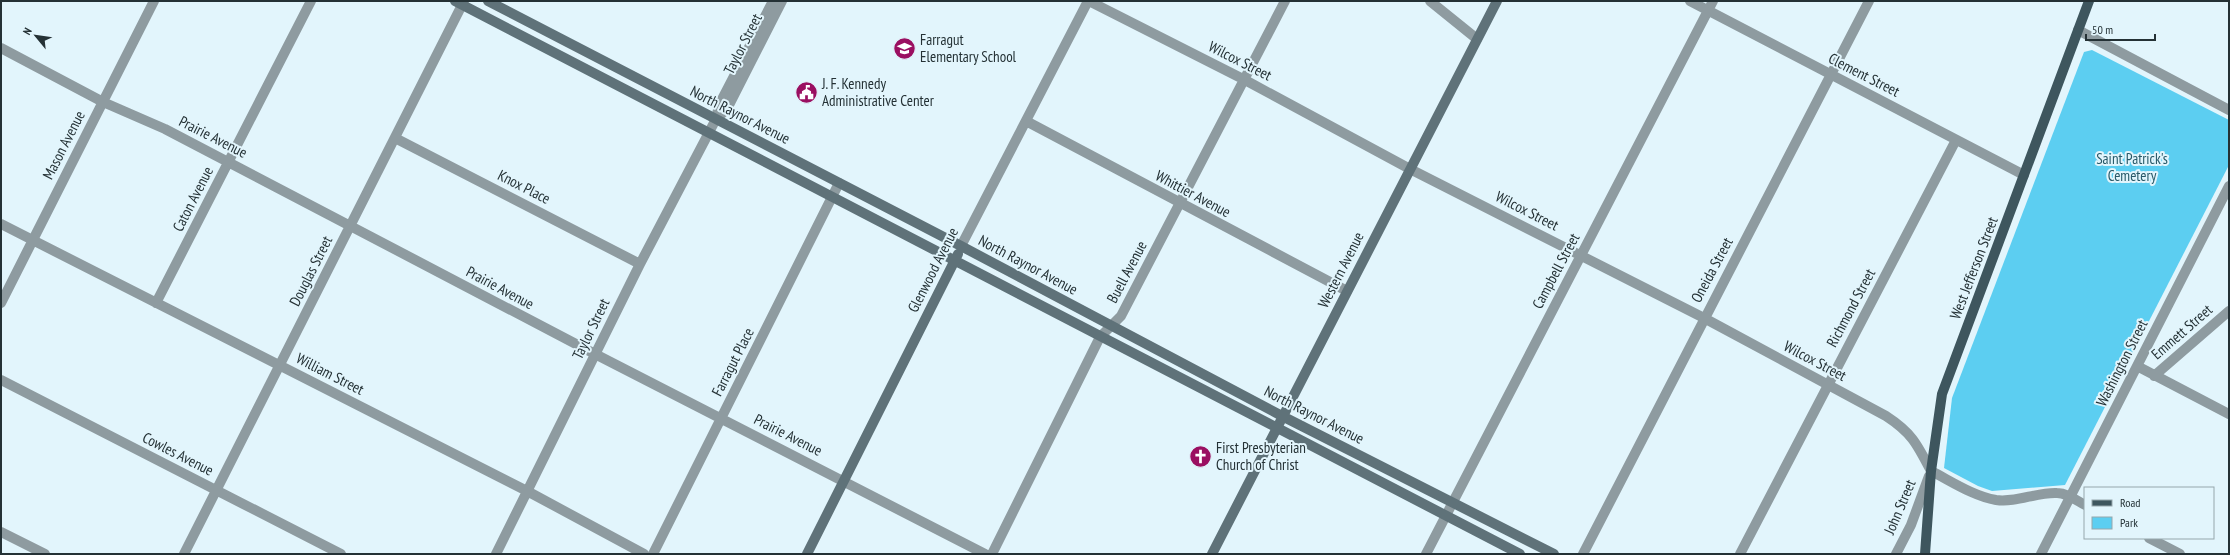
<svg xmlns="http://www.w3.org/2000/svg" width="2230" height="555" font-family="'PT Sans Narrow',sans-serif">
	<rect width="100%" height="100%" fill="#e2f5fc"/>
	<path fill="#5ccef1" d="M 2092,50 L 2229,120 L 2229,165 L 2065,485 L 1992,491 L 1978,486 L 1944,468 L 1952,398 L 2084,52 Z"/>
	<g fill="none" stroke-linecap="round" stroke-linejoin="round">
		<path stroke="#8e9ba0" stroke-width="10" d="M 1089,1 L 1245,80 L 1410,169 L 1704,318 L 1886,416 C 1912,433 1917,444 1931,471
			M 1430,1 L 1477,39
			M 1690,1 L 2024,175
			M 2078,30 L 2229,110
			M 1,48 L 103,102 L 165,129 L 595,354 L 985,554
			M 716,119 L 727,109 L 782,1
			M 1026,121 L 1347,291
			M 395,138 L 640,264
			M 1,224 L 527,491 L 644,554
			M 961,246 L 1088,1
			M 1,303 L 154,1
			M 156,303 L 311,1
			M 2137,366 L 2229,414
			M 2154,376 L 2229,311
			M 1,380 L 341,554
			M 1931,471 C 1951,481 1973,496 1996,500 C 2017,503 2036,492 2057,493 C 2067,493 2076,500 2085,505
			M 1,532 L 45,554
			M 2149,538 L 2180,554
			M 184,554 L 464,1
			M 496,554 L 640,264 L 716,119 L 719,105 L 773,1
			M 653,554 L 839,183
			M 992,554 L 1100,337 L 1121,316 L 1285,1
			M 1426,554 L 1713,1
			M 1583,554 L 1869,1
			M 1740,554 L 1956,140
			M 1896,554 L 1911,525 L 1929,476
			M 2041,554 L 2229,186"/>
		<path stroke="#5f7279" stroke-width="10" d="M 455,1 L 1520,554
			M 488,1 L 961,246 L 1282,416 L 1554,554
			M 807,554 L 958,254
			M 1212,554 L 1497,1"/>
		<path stroke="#3e565e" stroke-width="10" d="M 1925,554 L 1931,471 L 1942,394 L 2089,1"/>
	</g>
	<defs>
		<symbol id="school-disc" viewBox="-11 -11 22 22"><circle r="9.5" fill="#9a0f61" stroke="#e2f5fc"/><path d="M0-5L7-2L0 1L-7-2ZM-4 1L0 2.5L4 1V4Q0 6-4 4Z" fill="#fff"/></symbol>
		<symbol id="civic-disc" viewBox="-11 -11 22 22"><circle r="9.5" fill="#9a0f61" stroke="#e2f5fc"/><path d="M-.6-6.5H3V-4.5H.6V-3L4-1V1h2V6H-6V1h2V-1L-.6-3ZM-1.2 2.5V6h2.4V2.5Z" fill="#fff"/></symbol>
		<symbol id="church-disc" viewBox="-11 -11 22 22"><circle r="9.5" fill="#9a0f61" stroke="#e2f5fc"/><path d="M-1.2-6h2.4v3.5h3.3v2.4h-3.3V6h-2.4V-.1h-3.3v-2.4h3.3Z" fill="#fff"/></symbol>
	</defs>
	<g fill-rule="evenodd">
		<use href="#school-disc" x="892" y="36" width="25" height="25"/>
		<use href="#civic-disc" x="794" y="80" width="25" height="25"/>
		<use href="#church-disc" x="1188" y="444" width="25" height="25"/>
	</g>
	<g text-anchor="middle" stroke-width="4" stroke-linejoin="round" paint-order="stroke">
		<g font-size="15" fill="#243135" stroke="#e2f5fc" text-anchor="start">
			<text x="920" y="45">Farragut<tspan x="920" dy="17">Elementary School</tspan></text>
			<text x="822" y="89">J. F. Kennedy<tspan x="822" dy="17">Administrative Center</tspan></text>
			<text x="1216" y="453">First Presbyterian<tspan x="1216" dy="17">Church of Christ</tspan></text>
		</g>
		<g font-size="15" fill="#243135" stroke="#e2f5fc">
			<text transform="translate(743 44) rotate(-63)" y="5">Taylor Street</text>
			<text transform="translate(1240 61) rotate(27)" y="5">Wilcox Street</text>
			<text transform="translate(1864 75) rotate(27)" y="5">Clement Street</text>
			<text transform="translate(740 115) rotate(27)" y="5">North Raynor Avenue</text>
			<text transform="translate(213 137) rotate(27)" y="5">Prairie Avenue</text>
			<text transform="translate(64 145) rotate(-63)" y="5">Mason Avenue</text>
			<text transform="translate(524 187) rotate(27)" y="5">Knox Place</text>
			<text transform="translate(1193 194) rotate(28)" y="5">Whittier Avenue</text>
			<text transform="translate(193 199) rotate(-63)" y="5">Caton Avenue</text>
			<text transform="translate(1527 211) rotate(27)" y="5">Wilcox Street</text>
			<text transform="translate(1028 265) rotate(28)" y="5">North Raynor Avenue</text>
			<text transform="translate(1974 268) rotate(-69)" y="5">West Jefferson Street</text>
			<text transform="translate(933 270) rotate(-63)" y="5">Glenwood Avenue</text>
			<text transform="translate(1341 270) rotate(-63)" y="5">Western Avenue</text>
			<text transform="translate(1712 270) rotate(-62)" y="5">Oneida Street</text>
			<text transform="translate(311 271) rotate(-63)" y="5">Douglas Street</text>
			<text transform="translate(1556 271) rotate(-62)" y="5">Campbell Street</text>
			<text transform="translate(1127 272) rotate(-62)" y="5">Buell Avenue</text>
			<text transform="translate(500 288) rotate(28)" y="5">Prairie Avenue</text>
			<text transform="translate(1851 308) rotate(-62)" y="5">Richmond Street</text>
			<text transform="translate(591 329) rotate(-64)" y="5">Taylor Street</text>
			<text transform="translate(2182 332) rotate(-41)" y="5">Emmett Street</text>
			<text transform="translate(1815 361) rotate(28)" y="5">Wilcox Street</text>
			<text transform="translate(733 362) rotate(-63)" y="5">Farragut Place</text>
			<text transform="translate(2122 363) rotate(-63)" y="5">Washington Street</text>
			<text transform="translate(330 374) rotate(27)" y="5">William Street</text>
			<text transform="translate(1314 415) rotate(27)" y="5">North Raynor Avenue</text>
			<text transform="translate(788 435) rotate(27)" y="5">Prairie Avenue</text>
			<text transform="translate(178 454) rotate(27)" y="5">Cowles Avenue</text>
			<text transform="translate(1900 507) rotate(-67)" y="5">John Street</text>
		</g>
		<g font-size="15" fill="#285968" stroke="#e2f5fc">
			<text x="2132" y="164">Saint Patrick's<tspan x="2132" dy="17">Cemetery</tspan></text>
		</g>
	</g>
	<rect width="2230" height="555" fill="none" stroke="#243135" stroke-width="4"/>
	<rect x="2084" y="487" width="130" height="52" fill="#e2f5fc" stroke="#96a7ac"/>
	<rect x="2092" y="500" width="20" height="6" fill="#3e565e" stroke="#96a7ac"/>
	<text x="2120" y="507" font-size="12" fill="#243135">Road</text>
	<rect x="2092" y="517" width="20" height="12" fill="#5ccef1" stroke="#96a7ac"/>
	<text x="2120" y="527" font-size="12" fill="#243135">Park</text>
	<g transform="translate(36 36) rotate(299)" stroke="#e2f5fc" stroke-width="3" paint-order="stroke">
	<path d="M0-3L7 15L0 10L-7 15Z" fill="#243135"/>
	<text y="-6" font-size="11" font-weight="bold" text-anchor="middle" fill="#243135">N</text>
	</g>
	<path d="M2086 34v6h69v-6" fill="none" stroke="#243135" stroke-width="2"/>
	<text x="2092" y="34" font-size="12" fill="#243135" stroke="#e2f5fc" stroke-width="3" paint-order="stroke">50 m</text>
</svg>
